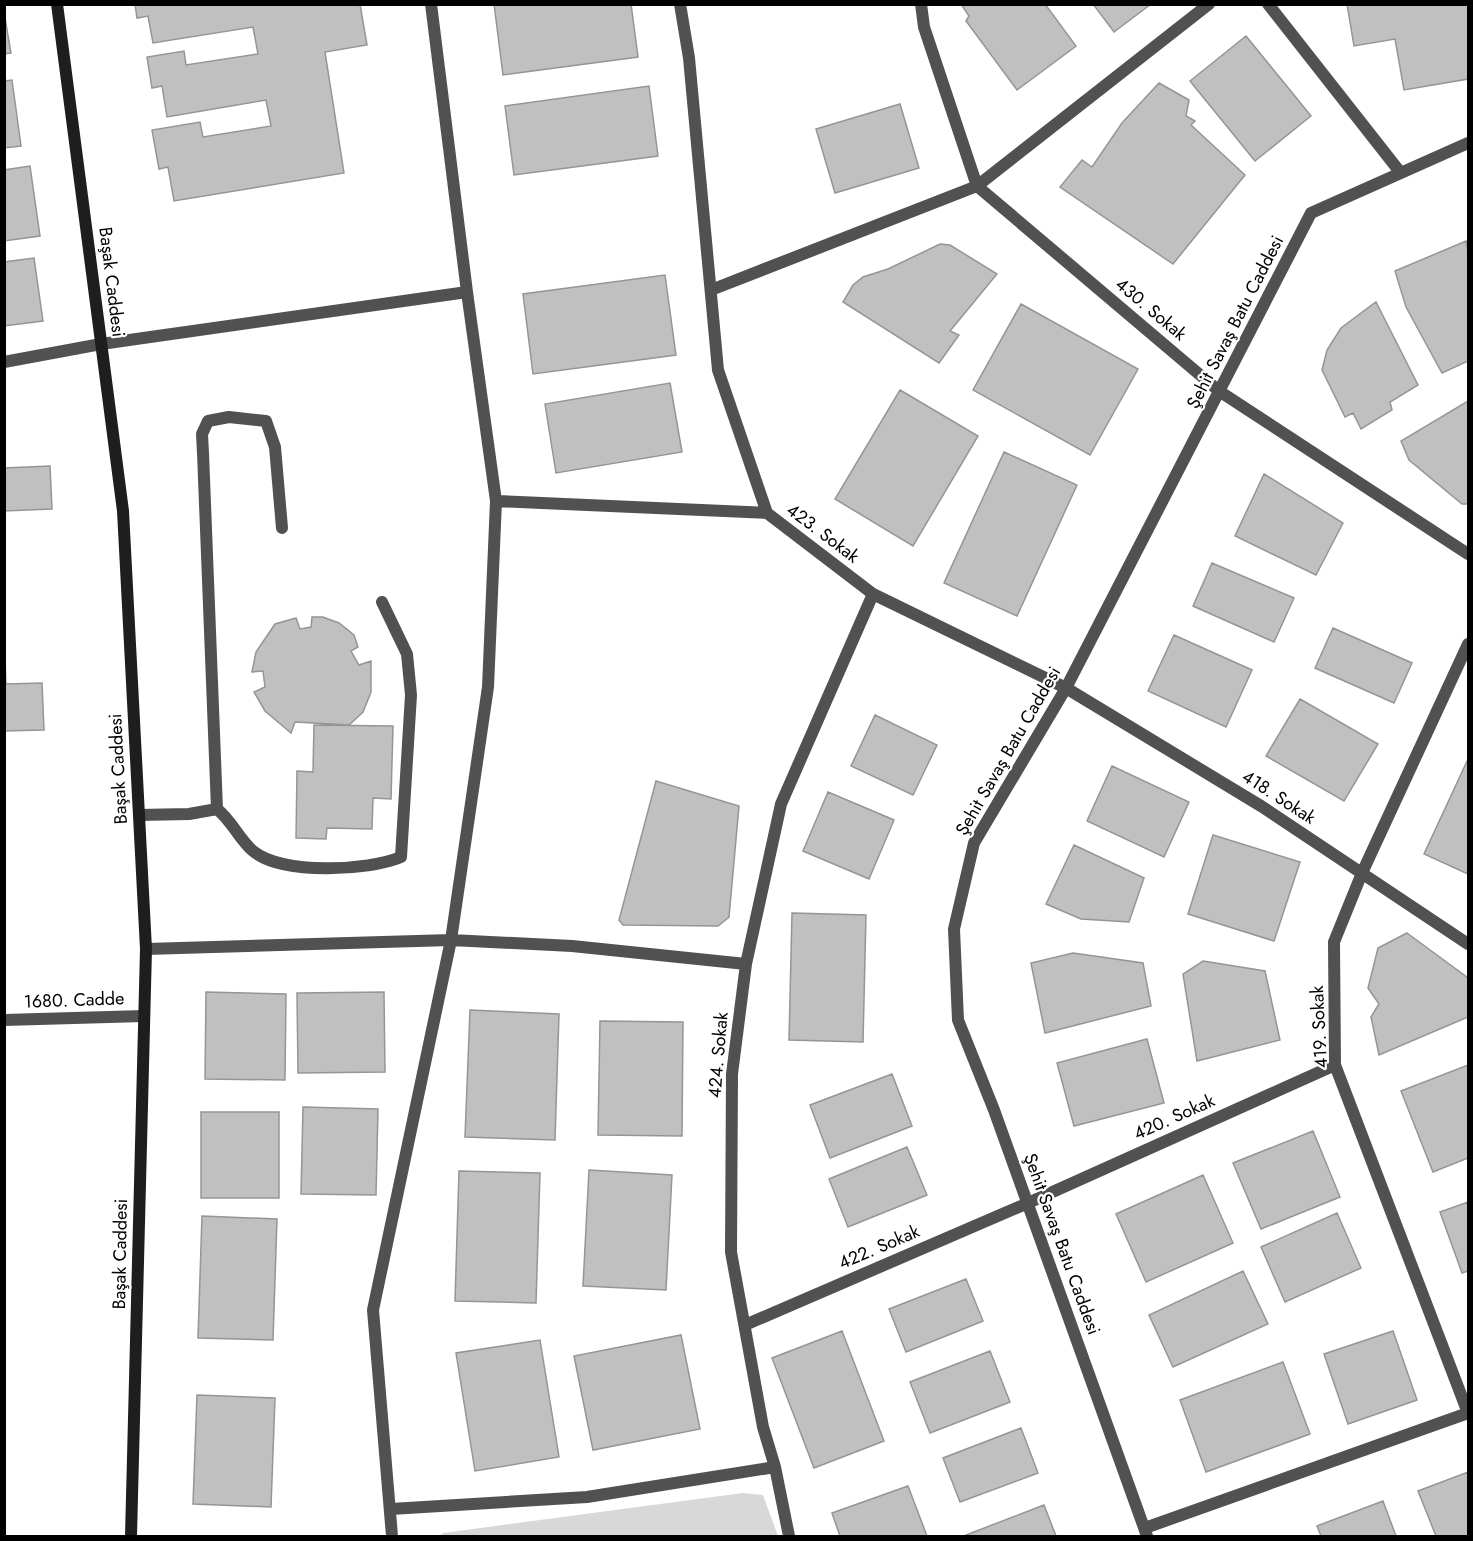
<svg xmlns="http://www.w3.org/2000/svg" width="1473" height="1541" font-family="Jost,sans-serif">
	<rect width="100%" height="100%" fill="#fff"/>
	<path fill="#d8d8d8" d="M 743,1493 L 763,1495 L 778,1536 L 439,1536 L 443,1533 Z"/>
	<path fill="#c0c0c0" stroke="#959595" stroke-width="1.5" d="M 135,4 L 360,4 L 367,45 L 325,52 L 344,173 L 174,201 L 168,167 L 159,169 L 152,130 L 200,122 L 203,137 L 271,126 L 266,100 L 167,117 L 162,86 L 152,88 L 147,57 L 184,51 L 186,65 L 258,54 L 253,27 L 153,43 L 148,16 L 137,18 Z
		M 494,4 L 631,4 L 638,57 L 503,75 Z
		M 961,4 L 1045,4 L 1076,46 L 1017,90 L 966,21 L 969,16 Z
		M 1093,4 L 1151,4 L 1114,32 Z
		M 1347,4 L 1468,4 L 1468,79 L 1404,90 L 1395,39 L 1354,46 Z
		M 4,12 L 11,53 L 4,54 Z
		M 1246,36 L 1311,116 L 1255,161 L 1190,81 Z
		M 12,80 L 21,146 L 4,148 L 4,81 Z
		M 1159,83 L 1189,100 L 1186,116 L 1195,121 L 1191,125 L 1245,175 L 1173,264 L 1060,187 L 1082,160 L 1092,167 L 1122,123 Z
		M 649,86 L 658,156 L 514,175 L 505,106 Z
		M 900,104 L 919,168 L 835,193 L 816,129 Z
		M 30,166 L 40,236 L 4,241 L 4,170 Z
		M 1466,241 L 1468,251 L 1468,361 L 1442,373 L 1406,307 L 1395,271 Z
		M 940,244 L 950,245 L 997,274 L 950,331 L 959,335 L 939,363 L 843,302 L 853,285 L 863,277 L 888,269 Z
		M 34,258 L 43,321 L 4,326 L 4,262 Z
		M 665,275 L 676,355 L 533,374 L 523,294 Z
		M 1376,302 L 1418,385 L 1390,402 L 1392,410 L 1361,429 L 1353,413 L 1345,417 L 1322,370 L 1327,350 L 1341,328 Z
		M 1021,304 L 1138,369 L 1090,455 L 973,390 Z
		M 670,383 L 682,452 L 556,473 L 545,404 Z
		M 900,390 L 978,436 L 913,546 L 835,499 Z
		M 1468,401 L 1468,504 L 1462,504 L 1409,460 L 1401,441 Z
		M 1004,452 L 1077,485 L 1017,616 L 944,583 Z
		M 50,466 L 52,509 L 4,511 L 4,468 Z
		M 1264,474 L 1343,523 L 1316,575 L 1235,536 Z
		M 1212,563 L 1294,598 L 1274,642 L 1193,606 Z
		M 312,617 L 323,617 L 339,623 L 354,635 L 358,647 L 351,651 L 359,665 L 371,661 L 371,692 L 363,712 L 349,725 L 295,722 L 291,733 L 265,711 L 254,692 L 265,687 L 263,671 L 252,672 L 256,652 L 275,624 L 296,618 L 300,629 L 311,627 Z
		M 1333,628 L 1412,663 L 1394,703 L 1315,668 Z
		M 4,632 L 6,684 L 42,683 L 44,730 L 4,731 Z
		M 1174,635 L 1252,670 L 1226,727 L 1148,691 Z
		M 1300,699 L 1378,744 L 1344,801 L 1266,756 Z
		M 875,715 L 937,745 L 913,795 L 851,766 Z
		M 314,725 L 393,726 L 391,799 L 373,798 L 372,829 L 327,828 L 326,839 L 296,838 L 297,771 L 313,772 Z
		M 1468,759 L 1468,874 L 1424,854 Z
		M 1112,766 L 1189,802 L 1164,857 L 1087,821 Z
		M 656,781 L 739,806 L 729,917 L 718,926 L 623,925 L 619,920 Z
		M 828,792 L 894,820 L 869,879 L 803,851 Z
		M 1213,835 L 1300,862 L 1274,941 L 1188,914 Z
		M 1074,845 L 1144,878 L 1129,922 L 1081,919 L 1046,904 Z
		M 792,913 L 866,915 L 863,1042 L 789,1040 Z
		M 1407,933 L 1468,978 L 1468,1017 L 1379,1055 L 1371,1017 L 1379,1004 L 1368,988 L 1378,948 Z
		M 1073,953 L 1143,963 L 1151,1006 L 1045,1033 L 1031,963 Z
		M 1203,961 L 1265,971 L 1280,1040 L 1197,1061 L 1183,974 Z
		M 206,992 L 286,994 L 285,1080 L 205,1079 Z
		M 384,992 L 385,1072 L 298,1073 L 297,993 Z
		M 470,1010 L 559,1014 L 555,1140 L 465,1137 Z
		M 600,1021 L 683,1022 L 682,1136 L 598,1135 Z
		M 1147,1039 L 1164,1103 L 1074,1126 L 1057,1063 Z
		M 1468,1065 L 1468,1158 L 1433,1172 L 1401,1091 Z
		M 892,1074 L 912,1126 L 830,1158 L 810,1105 Z
		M 303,1107 L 378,1109 L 376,1195 L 301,1194 Z
		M 201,1112 L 279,1112 L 279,1198 L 201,1198 Z
		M 1313,1131 L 1340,1197 L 1261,1229 L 1233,1163 Z
		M 907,1147 L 927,1195 L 848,1227 L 829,1179 Z
		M 589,1170 L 672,1175 L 666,1290 L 583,1286 Z
		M 459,1171 L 540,1173 L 536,1303 L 455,1301 Z
		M 1203,1175 L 1233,1243 L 1146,1282 L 1116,1214 Z
		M 1468,1202 L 1468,1271 L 1462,1273 L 1440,1212 Z
		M 1337,1213 L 1361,1268 L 1285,1302 L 1261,1247 Z
		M 202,1216 L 277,1219 L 273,1340 L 198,1338 Z
		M 1243,1271 L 1268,1324 L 1173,1367 L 1149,1315 Z
		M 966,1279 L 983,1321 L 906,1352 L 889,1309 Z
		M 842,1331 L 884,1441 L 814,1468 L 772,1358 Z
		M 1393,1331 L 1417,1400 L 1348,1424 L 1324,1354 Z
		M 681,1335 L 700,1429 L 593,1450 L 574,1356 Z
		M 540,1340 L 559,1457 L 475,1471 L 456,1353 Z
		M 990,1351 L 1010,1402 L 930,1433 L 910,1382 Z
		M 1283,1362 L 1310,1434 L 1206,1472 L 1180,1400 Z
		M 197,1395 L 275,1398 L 271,1507 L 193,1504 Z
		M 1021,1428 L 1038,1473 L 960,1502 L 943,1458 Z
		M 1468,1472 L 1468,1536 L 1436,1536 L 1418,1491 Z
		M 908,1486 L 927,1536 L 840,1536 L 832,1513 Z
		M 1383,1501 L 1396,1536 L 1321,1536 L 1317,1526 Z
		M 1044,1505 L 1056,1536 L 966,1536 L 966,1535 Z"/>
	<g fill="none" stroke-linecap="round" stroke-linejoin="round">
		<path stroke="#515151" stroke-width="12" d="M 217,809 L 203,453 L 202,434 L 208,421 L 229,417 L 266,421 L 275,447 L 282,528
			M 139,815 L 189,814 L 217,809 C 232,821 239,839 253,851 C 282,875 368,871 401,857 L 411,695 L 407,654 L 382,602"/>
		<path stroke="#515151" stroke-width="12" d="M 680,4 L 689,58 L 718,370 L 767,513
			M 921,4 L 924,27 L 977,186 L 1219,391 L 1468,554
			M 1268,4 L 1400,172
			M 711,290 L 977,186 L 1209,4
			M 4,362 L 101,344 L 467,292 L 431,4
			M 496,501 L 767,513 L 873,594 L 1066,688 L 1261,806 L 1468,944
			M 146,949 L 451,940 L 572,946 L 746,964
			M 4,1020 L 144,1016
			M 745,1325 L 1028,1203 L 1335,1065
			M 1468,1413 L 1335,1065 L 1334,942 L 1362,873 L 1468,644
			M 391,1509 L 587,1497 L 775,1467
			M 1145,1528 L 1468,1413
			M 392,1536 L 373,1310 L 451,940 L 488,687 L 496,501 L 467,292
			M 789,1536 L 775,1467 L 763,1427 L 731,1252 L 732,1074 L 746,964 L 781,804 L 873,594
			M 1147,1536 L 994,1110 L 958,1020 L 954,929 L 974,843 L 1066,688 L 1311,213 L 1468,143"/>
		<path stroke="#1e1e1e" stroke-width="12" d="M 57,4 L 123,511 L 146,949 L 131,1536"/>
	</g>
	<g text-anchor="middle" stroke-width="4.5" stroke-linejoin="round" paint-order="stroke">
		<g font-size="18" fill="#000" stroke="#fff">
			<text transform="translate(112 282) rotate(83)" y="6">Başak Caddesi</text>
			<text transform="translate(1151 309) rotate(40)" y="6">430. Sokak</text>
			<text transform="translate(1235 322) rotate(-63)" y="6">Şehit Savaş Batu Caddesi</text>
			<text transform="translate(823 533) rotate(37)" y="6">423. Sokak</text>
			<text transform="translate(1008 751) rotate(-60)" y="6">Şehit Savaş Batu Caddesi</text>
			<text transform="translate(118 769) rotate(-93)" y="6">Başak Caddesi</text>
			<text transform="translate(1279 797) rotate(33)" y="6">418. Sokak</text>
			<text transform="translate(74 1000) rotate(-2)" y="6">1680. Cadde</text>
			<text transform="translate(1319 1027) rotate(-93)" y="6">419. Sokak</text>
			<text transform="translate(718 1055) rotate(-85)" y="6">424. Sokak</text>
			<text transform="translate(1174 1117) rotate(-24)" y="6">420. Sokak</text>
			<text transform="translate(1062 1244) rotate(70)" y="6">Şehit Savaş Batu Caddesi</text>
			<text transform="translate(879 1247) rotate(-23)" y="6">422. Sokak</text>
			<text transform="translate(120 1254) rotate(-89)" y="6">Başak Caddesi</text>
		</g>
	</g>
	<rect width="1473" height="1541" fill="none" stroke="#000000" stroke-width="12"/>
</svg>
